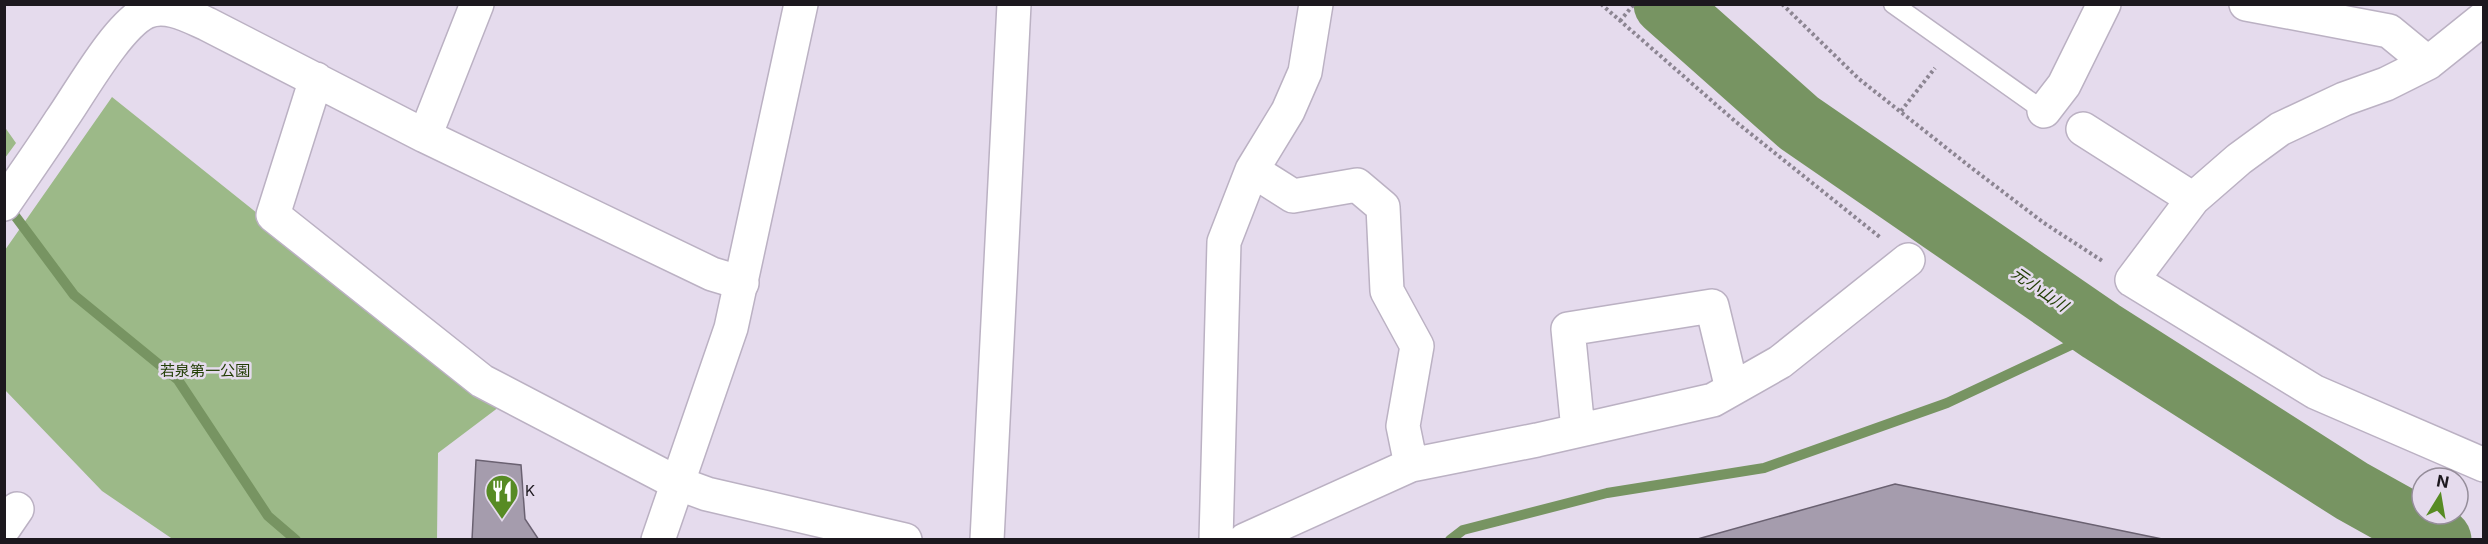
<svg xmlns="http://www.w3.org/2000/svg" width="2488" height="544" font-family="Inter,'Noto Sans JP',sans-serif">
	<rect width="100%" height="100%" fill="#e5dbed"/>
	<path fill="#9cb988" d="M 112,97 L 499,407 L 438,453 L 437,539 L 174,540 L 102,491 L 5,390 L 5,250 Z
		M 4,126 L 16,143 L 5,158 L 4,158 Z"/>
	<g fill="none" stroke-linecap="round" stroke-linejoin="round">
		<path stroke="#779462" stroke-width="10" d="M 7,205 L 74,295 L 178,380 L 268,516 L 296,540
			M 1450,540 L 1463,530 L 1607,493 L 1764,468 L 1947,403 L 2101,331"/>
		<path stroke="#779462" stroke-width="63" d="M 1665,4 L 1799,123 L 2101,331 L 2352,491 L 2440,540"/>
	</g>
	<path fill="#a59cad" stroke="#6a6171" stroke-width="1.5" d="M 476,460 L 521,465 L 525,519 L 539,540 L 472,540 Z
		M 1895,484 L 2167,540 L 1694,540 Z"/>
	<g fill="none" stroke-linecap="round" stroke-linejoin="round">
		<defs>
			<path id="lane" d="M 1893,4 L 2044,111"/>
			<path id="street" d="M 2246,4 L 2389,31 L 2428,63
				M 2484,18 L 2428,63 L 2386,84 L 2344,99 L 2280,129 L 2239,159 L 2193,199 L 2132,280 L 2315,392 L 2484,465
				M 316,79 L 273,215 L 482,381 L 677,483 L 707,494 L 905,540
				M 2044,111 L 2064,85 L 2104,4
				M 2083,129 L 2193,199
				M 425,136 L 477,4
				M 1252,170 L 1293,196 L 1357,185 L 1383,207 L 1387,291 L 1417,346 L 1403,426 L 1411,465
				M 4,204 C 23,176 43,148 61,120 C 80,93 117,26 146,12 C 166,3 189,16 207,24 L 425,136 L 712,274 L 742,283
				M 1578,430 L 1568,329 L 1712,306 L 1732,389
				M 4,528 L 17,509
				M 987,540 L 1014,4
				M 1216,540 L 1224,242 L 1252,170 L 1288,111 L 1305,72 L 1316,4
				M 1245,540 L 1411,465 L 1537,440 L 1713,400 L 1780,362 L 1908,260"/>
			<path id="secondary" d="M 658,540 L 731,328 L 801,4"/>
		</defs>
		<use href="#lane" stroke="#bbb1c3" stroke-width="21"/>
		<use href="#street" stroke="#bbb1c3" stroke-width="36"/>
		<use href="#secondary" stroke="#bbb1c3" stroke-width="36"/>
		<path stroke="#8c8592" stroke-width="4" stroke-dasharray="3 3" stroke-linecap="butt" d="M 1601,4 L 1736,122 L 1881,238
			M 1782,4 L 1859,79 L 1973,169 L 2044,223 L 2104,262
			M 1620,21 L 1634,4
			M 1901,111 L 1935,68"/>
		<use href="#lane" stroke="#fff" stroke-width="18"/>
		<use href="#street" stroke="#fff" stroke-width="33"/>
		<use href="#secondary" stroke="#fff" stroke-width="33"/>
	</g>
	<defs>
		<symbol id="restaurant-pin" viewBox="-11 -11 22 30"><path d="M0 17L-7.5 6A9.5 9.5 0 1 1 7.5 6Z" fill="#578b24" stroke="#e5dbed"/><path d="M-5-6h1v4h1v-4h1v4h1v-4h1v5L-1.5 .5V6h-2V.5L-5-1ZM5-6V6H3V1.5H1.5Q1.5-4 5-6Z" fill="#fff"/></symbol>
	</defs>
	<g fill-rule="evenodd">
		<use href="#restaurant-pin" x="483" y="472" width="38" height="52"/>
	</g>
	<g text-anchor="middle" stroke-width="5" stroke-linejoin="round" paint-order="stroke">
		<g font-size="15" fill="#233e06" stroke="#e5dbed">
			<text x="205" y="376">若泉第一公園</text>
		</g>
		<g font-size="15" fill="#1c181e" stroke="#e5dbed" text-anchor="start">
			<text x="525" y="496">K</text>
		</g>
		<g font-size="16" font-style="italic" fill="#233f06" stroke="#e5dbed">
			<text transform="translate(2040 289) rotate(35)" y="6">元小山川</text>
		</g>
	</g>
	<rect width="2488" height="544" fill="none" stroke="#1c181e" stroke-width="12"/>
	<g transform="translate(2440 496) rotate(11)"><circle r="28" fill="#e5dbed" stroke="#958d9a" stroke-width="1.5"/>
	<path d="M0-4.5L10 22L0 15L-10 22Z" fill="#578b24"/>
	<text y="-9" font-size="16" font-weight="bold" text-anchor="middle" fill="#1c181e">N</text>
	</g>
</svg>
